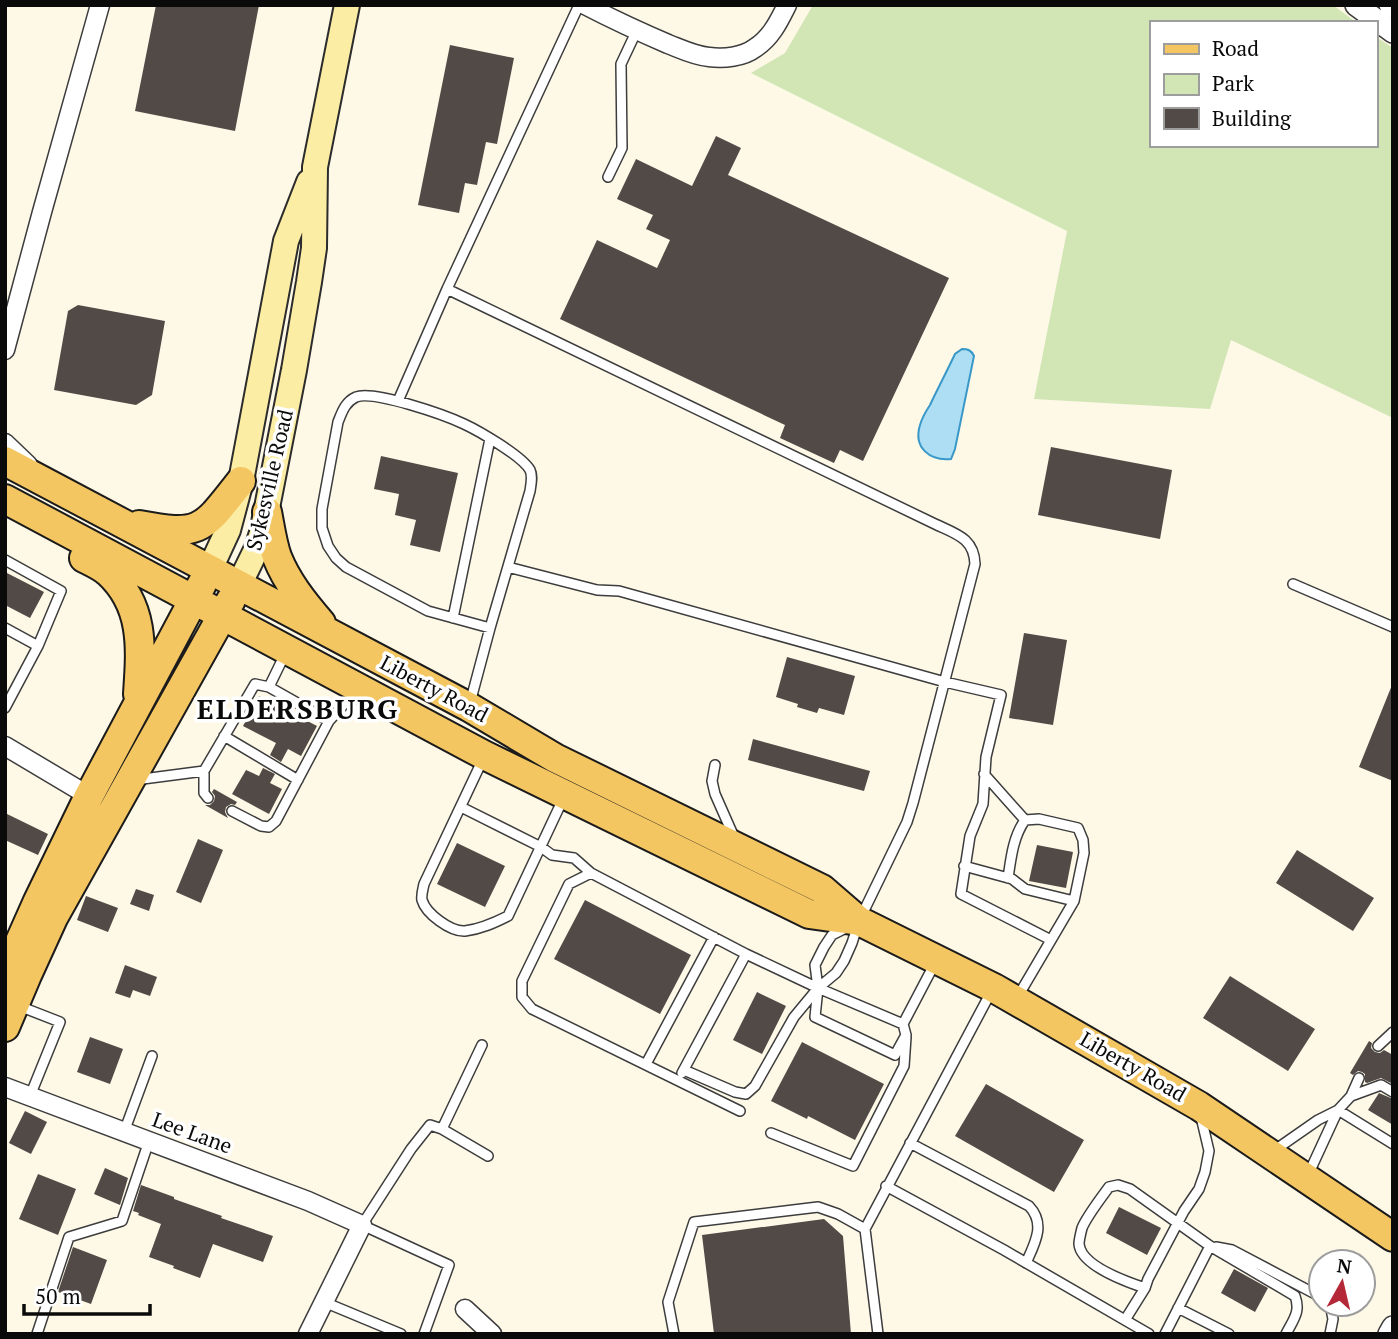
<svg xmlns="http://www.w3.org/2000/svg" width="1398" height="1339" font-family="'PT Serif',serif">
	<rect width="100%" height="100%" fill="#fef8e7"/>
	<path fill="#d1e6b4" d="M 813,5 L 1333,5 L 1357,23 L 1151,23 L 1151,145 L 1375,145 L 1375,36 L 1393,48 L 1393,418 L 1231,340 L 1210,409 L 1034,399 L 1067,231 L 751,73 L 785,53 Z"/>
	<path fill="#aedef3" stroke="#3898c8" stroke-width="2" d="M 962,349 C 968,349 971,350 974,356 L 955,449 L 951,459 C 930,461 913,448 920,425 C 922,418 926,411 930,405 C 938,388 947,371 955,354 Z"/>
	<path fill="#524a47" d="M 156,5 L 259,5 L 235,131 L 135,111 Z
		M 450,45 L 514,58 L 497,144 L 486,142 L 477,185 L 465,183 L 459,213 L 418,205 Z
		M 716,136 L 741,148 L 728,175 L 949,278 L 863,461 L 840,450 L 834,463 L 780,438 L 785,425 L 560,319 L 597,240 L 657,268 L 670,240 L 646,229 L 653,215 L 617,199 L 636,159 L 692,186 Z
		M 78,305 L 165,321 L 152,395 L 136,405 L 54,390 L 68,311 Z
		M 1051,447 L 1172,470 L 1160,539 L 1038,515 Z
		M 381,456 L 458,473 L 440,552 L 410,545 L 416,520 L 395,515 L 399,494 L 374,489 Z
		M 5,572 L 44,592 L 30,618 L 5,605 Z
		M 1024,633 L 1067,640 L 1053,725 L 1009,718 Z
		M 787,657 L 855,676 L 844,715 L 819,708 L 817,713 L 797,707 L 798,704 L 776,697 Z
		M 1392,685 L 1393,685 L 1393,781 L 1359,767 Z
		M 259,696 L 317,726 L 301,756 L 288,749 L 281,762 L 270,755 L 276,743 L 243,726 Z
		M 753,739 L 870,771 L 864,791 L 748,760 Z
		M 263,768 L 275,774 L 270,783 L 282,789 L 269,814 L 232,794 L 246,770 L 259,776 Z
		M 214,789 L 237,802 L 235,805 L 231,804 L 226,807 L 225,812 L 228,818 L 205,805 L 210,805 L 214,801 L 215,796 L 212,792 Z
		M 5,813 L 48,834 L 38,855 L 5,840 Z
		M 198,839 L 223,850 L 201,903 L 176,892 Z
		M 457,843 L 505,866 L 485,907 L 437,884 Z
		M 1037,845 L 1073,852 L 1066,888 L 1029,881 Z
		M 1297,850 L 1374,898 L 1353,931 L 1276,883 Z
		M 136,889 L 154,895 L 149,911 L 130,904 Z
		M 86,896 L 118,908 L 108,932 L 77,920 Z
		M 585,900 L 691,955 L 660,1014 L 554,959 Z
		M 125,965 L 157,977 L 150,996 L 133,990 L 130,998 L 115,993 Z
		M 1230,976 L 1315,1029 L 1288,1071 L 1203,1018 Z
		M 757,992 L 786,1006 L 762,1054 L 733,1040 Z
		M 90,1037 L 123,1049 L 110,1084 L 77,1072 Z
		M 1369,1041 L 1372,1043 L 1371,1048 L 1375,1052 L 1380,1053 L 1384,1050 L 1393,1055 L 1393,1084 L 1381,1078 L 1367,1083 L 1365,1082 L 1365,1074 L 1362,1072 L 1358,1071 L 1353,1075 L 1350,1073 Z
		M 802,1042 L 884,1084 L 855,1140 L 808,1116 L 807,1119 L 771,1101 Z
		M 986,1084 L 1084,1140 L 1054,1192 L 955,1136 Z
		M 1379,1093 L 1393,1099 L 1393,1125 L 1368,1110 Z
		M 25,1111 L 47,1122 L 31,1154 L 9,1143 Z
		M 105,1168 L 128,1178 L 120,1205 L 94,1194 Z
		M 38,1174 L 76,1189 L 58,1235 L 19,1219 Z
		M 141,1185 L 174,1197 L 174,1199 L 222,1216 L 221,1218 L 273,1236 L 263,1262 L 213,1244 L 200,1278 L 173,1268 L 174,1266 L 149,1257 L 161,1224 L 138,1215 L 139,1213 L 133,1211 Z
		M 1119,1207 L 1161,1228 L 1147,1255 L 1106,1233 Z
		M 824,1219 L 843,1236 L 851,1334 L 714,1334 L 702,1235 Z
		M 73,1247 L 107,1260 L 91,1304 L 58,1292 Z
		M 1234,1269 L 1268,1288 L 1255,1312 L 1221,1293 Z"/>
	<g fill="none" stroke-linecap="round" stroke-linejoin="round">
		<defs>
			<path id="service" d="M 608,177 L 622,148 L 621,64 L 637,30
				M 447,289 L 935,524 C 956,534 974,538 975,564 L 913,803 L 907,822 L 859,921 L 852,943 L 844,961 L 836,973 L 818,988 L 794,1017 L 755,1086 L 746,1094 L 735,1092 L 684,1070
				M 398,401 L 447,289 L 579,5
				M 5,560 L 61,591 L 38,646 L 5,708
				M 508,567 L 597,590 L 619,591 L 945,682 L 1001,695 L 986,757 L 983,804 L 970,836 L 961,894 L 1051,940
				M 1293,584 L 1393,627
				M 453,618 L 490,439
				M 5,628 L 38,646
				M 285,654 L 269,687 L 329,721
				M 470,703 L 490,628 L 530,491 C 531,484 533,476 530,470 C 522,456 479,431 464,424 C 445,415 374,390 356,397 C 345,402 342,412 338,422 L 322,509 L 322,528 L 328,546 L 336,558 L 346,567 L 428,611 L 490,628
				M 224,736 L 298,780
				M 483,759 L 424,884 C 423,889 421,895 422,900 C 426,914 451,932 465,931 C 481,929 494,923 508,916 L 564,797
				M 715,765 L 712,781 L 715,794 L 734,837
				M 204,771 L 204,793 L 208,798
				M 984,774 L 1025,820
				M 135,780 L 204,771 L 255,684 L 269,687
				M 461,807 L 541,847 L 552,855 L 574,858 L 591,873 L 746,954 L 818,988 L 903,1024 L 935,963
				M 232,811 L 261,826 L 269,827 L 276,821 L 329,721 L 355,692
				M 964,866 L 1012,879 L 1025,889 L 1074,901
				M 591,873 L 569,884 L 522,981 L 522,997 L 532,1009 L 740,1111
				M 1008,878 C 1011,858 1013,837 1025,820 L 1039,819 L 1078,828 L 1083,840 L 1084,853 L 1074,901 L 1017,998
				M 848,927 L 832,935 L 824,947 L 815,965 L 818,988 L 815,1017 L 895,1055 L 906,1035 L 903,1024
				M 19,1006 L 60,1022 L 30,1096
				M 1378,1046 L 1393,1032
				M 646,1064 L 714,937
				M 682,1073 L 746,954
				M 1351,1096 L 1381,1085 L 1393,1092
				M 1338,1110 L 1393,1144
				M 442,1129 L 482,1045
				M 124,1132 L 152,1056
				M 771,1133 L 853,1166 L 904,1066 L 906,1037
				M 910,1143 L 1029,1206 C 1046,1224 1035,1243 1026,1263
				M 1272,1152 L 1318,1120 L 1338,1110
				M 1308,1175 L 1338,1110 L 1351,1096 L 1359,1078
				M 886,1186 L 1004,1250 L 1149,1334
				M 865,1229 L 878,1334
				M 1216,1247 L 1232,1250 L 1321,1297
				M 1145,1288 C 1127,1282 1081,1266 1079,1244 C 1079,1241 1081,1232 1082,1228 C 1087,1216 1101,1198 1109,1187 L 1118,1185 L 1130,1189 L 1210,1246 L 1295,1296 C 1301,1312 1293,1320 1286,1334
				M 324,1302 L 401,1334
				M 1178,1308 L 1229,1334
				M 1125,1320 L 1145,1288 L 1148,1279 L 1184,1211 L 1199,1189 L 1205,1172 L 1209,1151 L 1201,1117
				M 37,1334 L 69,1237 L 122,1221 L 149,1141
				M 424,1334 L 449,1265 L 362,1225 L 411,1149 L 430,1125 L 442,1129 L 488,1156
				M 674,1334 L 668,1302 L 694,1222 L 818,1207 L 838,1214 L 865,1229 L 991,992
				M 1165,1334 L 1210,1246
				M 1330,1334 L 1333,1319 L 1330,1304"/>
			<path id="minor" d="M 585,5 C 612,19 640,32 668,44 C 681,49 695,56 709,57 C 724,59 743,57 755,48 C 771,38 779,21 787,5
				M 5,350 L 42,212 L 100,5
				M 5,443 L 28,465
				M 5,746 L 89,796
				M 5,1087 L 308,1201 L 362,1225 L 308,1334
				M 465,1309 L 492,1334"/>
			<path id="tertiary" d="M 1356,5 L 1393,32
				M 1390,5 L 1393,7
				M 1389,1334 L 1393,1327"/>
			<path id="secondary" d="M 210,569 L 228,530 L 241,481 L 286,241 L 309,182
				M 239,585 L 257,548 L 262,533 L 294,370 L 309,282 L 314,248 L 315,167 L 347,5"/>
			<path id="primary" d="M 5,461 L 469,707 L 555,758 L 822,889 L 859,921 L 994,988 L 1199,1106 L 1393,1237
				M 5,499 L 484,755 L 809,914 L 859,921
				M 267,512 C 270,527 272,543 277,557 C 287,582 303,602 321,623
				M 139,525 C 202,537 203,529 241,481
				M 84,558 C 92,562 101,566 108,572 C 145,606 141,649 138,694
				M 5,975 L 38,901 L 89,796 L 202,584
				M 5,1027 L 27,975 L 53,918 L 231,600"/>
		</defs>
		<use href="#service" stroke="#3d3d3d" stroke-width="12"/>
		<use href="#minor" stroke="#3d3d3d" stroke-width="21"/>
		<use href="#tertiary" stroke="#3d3d3d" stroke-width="24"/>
		<use href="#secondary" stroke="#2c2c2c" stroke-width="28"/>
		<use href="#primary" stroke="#1b1b1b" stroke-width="32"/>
		<use href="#service" stroke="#fff" stroke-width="9"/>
		<use href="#minor" stroke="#fff" stroke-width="18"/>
		<use href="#tertiary" stroke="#fff" stroke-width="21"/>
		<use href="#secondary" stroke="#fceda4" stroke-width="24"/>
		<use href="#primary" stroke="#f4c662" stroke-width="28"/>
	</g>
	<g text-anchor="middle" stroke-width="7" stroke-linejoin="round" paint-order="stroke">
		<g font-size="21" fill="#0a0a0a" stroke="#fff">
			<text transform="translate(270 480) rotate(-77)" y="7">Sykesville Road</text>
			<text transform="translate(434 689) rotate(28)" y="7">Liberty Road</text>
			<text transform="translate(1133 1067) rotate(30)" y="7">Liberty Road</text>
			<text transform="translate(192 1133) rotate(20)" y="7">Lee Lane</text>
		</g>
		<g font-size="28" font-weight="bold" letter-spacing="2" fill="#0a0a0a" stroke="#fff">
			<text x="298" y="719">ELDERSBURG</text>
		</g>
	</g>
	<rect width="1398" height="1339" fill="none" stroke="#0a0a0a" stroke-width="14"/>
	<rect x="1150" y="21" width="228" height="126" fill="#ffffff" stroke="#9d9d9d" stroke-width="2"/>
	<rect x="1164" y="44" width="35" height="10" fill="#f4c662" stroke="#9d9d9d" stroke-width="2"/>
	<text x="1212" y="56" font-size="21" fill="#0a0a0a">Road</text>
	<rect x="1164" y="74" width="35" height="21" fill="#d1e6b4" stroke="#9d9d9d" stroke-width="2"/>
	<text x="1212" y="91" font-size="21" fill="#0a0a0a">Park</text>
	<rect x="1164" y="108" width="35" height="21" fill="#524a47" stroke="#9d9d9d" stroke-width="2"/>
	<text x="1212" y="126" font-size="21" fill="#0a0a0a">Building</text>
	<g transform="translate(1342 1283) rotate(8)"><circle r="33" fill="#ffffff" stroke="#9d9d9d" stroke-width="2"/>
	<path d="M0-5L12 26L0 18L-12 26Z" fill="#b42838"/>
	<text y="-10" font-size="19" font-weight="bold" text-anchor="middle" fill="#0a0a0a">N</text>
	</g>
	<path d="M24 1304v10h126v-10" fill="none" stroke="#0a0a0a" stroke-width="3.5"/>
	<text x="35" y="1304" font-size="21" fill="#0a0a0a" stroke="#ffffff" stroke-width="5" paint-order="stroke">50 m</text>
</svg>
